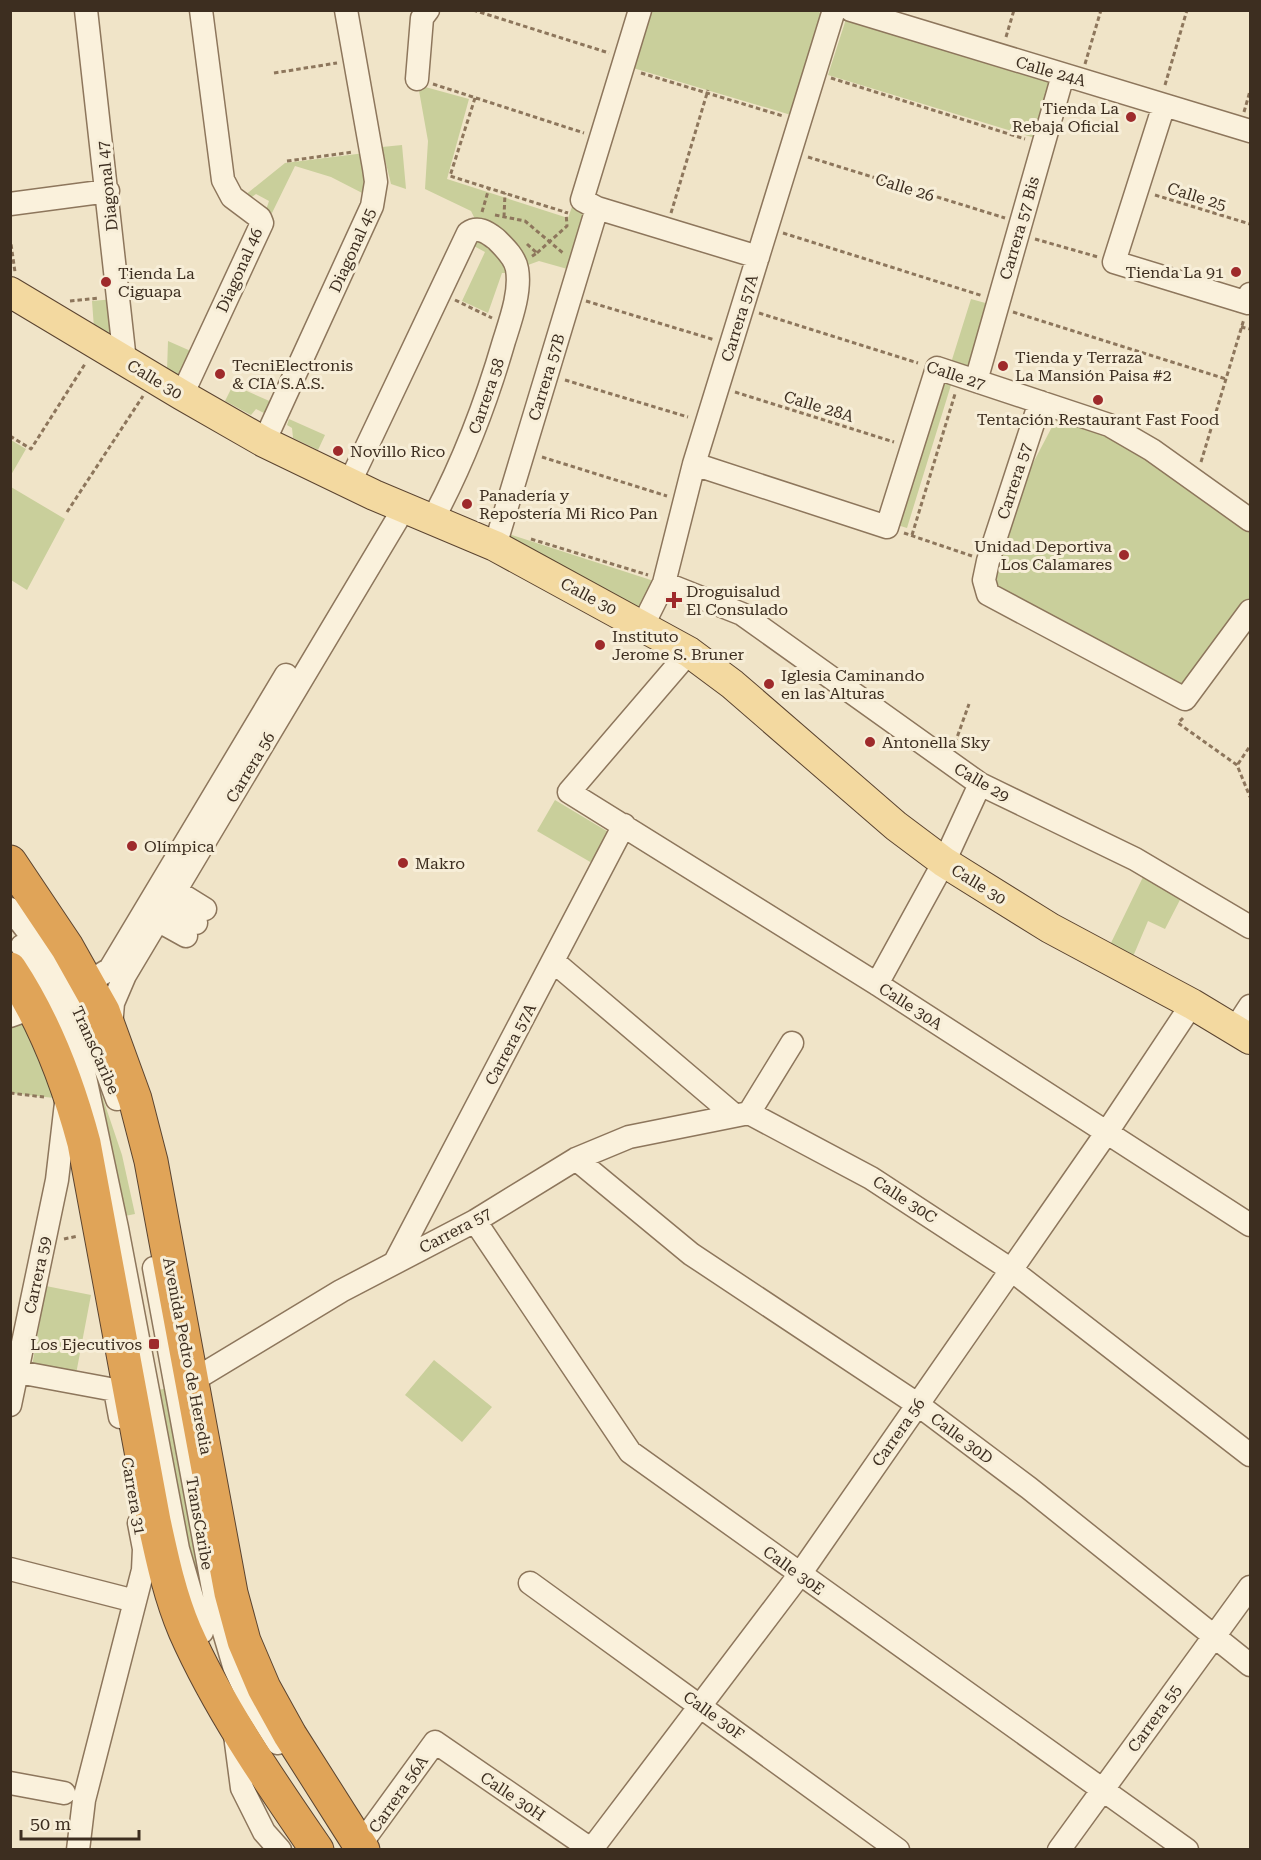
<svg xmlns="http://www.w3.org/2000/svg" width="1261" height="1860" font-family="'Roboto Serif',serif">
	<rect width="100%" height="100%" fill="#f0e4c8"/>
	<path fill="#c9cf9b" d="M 812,10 L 822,13 L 791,115 L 633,68 L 650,11 Z
		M 846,19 L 1056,83 L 1038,139 L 828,75 Z
		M 418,85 L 469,99 L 447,179 L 568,218 L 573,204 L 590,211 L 571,270 L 539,261 L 528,265 L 476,221 L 471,211 L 425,189 L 428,141 Z
		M 402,145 L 406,189 L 391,184 L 382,147 Z
		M 365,153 L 370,197 L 331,177 L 295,166 L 272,213 L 266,210 L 269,201 L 256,194 L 249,199 L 244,196 L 285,163 Z
		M 472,236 L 507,256 L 506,273 L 502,273 L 488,313 L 462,301 L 485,252 L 472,245 Z
		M 114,299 L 118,345 L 94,328 L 92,301 Z
		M 971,299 L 989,304 L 968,371 L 950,366 Z
		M 168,341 L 193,352 L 181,378 L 167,371 Z
		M 938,381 L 951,385 L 907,528 L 894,524 Z
		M 233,385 L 274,403 L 268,415 L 256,409 L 251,415 L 225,401 Z
		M 289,419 L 325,435 L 318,450 L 293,438 L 292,428 L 287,425 Z
		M 1058,420 L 1098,429 L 1195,488 L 1250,531 L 1250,602 L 1179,687 L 991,590 L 1022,484 L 1053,425 Z
		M 11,440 L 26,449 L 11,475 Z
		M 11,487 L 65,519 L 27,590 L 11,580 Z
		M 506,533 L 657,582 L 642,616 L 504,541 Z
		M 555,800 L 610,833 L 592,863 L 537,831 Z
		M 1144,875 L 1182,896 L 1165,929 L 1148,921 L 1132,959 L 1109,947 Z
		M 28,1021 L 54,1098 L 11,1093 L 10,1036 L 13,1024 Z
		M 93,1069 L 122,1155 L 135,1214 L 125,1216 Z
		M 46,1286 L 91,1295 L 76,1374 L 32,1366 Z
		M 434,1360 L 492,1407 L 462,1442 L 405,1395 Z
		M 172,1387 L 228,1667 L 194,1598 L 154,1391 Z"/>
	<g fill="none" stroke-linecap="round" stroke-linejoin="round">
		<defs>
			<path id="minor" d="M 86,10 L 125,361
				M 640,10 L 582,200 L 597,208 L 758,257
				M 851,10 L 1250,131
				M 417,79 L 422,18 L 428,10
				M 1164,105 L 1114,262 L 1248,303 L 1250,294
				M 10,204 L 108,191
				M 976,381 L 1063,75
				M 182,395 L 262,223 L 260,218 L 232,197 L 223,180 L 201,10
				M 1040,402 L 988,561 L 984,580 L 988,594 L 1185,699 L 1250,611
				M 264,442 L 372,206 L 376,182 L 374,168 L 346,10
				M 694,464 L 887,527 L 937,368 L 1109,425 L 1152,450 L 1250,520
				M 349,484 L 468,233 C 478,226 487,232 496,239 C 504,247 515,257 517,269 C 521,291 511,319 504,341 C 486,403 464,461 433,519
				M 495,546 L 597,208
				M 664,583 L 742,614 L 980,784 L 1135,859 L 1250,927
				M 643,625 L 664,583 L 694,464 L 834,10
				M 689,652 L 569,792 L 877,984 L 1250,1225
				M 176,891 L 205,909
				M 167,907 L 196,923
				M 10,909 C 59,966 92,1028 117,1099
				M 159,921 L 186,936
				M 22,946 L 61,1011 L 85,1077 L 117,1228 L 178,1549 L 202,1632
				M 553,961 L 733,1114
				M 84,977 L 97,977 L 110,969 L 286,675
				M 877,984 L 944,862 L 980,784
				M 10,1016 L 24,1011 L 34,1011
				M 111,1027 L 113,1003 L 125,975 L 404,508
				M 1235,1029 L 1250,1006
				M 749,1113 L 792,1043
				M 576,1159 L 691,1254 L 917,1404 L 1029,1488 L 1250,1665
				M 475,1221 L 630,1452 L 1187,1850
				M 395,1262 L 624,825
				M 154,1268 L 216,1605 L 234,1666 L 247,1694 L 278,1743
				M 18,1372 L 115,1390 L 120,1417
				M 192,1381 L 341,1291 L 475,1221 L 576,1159 L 629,1137 L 749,1113 L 871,1178 L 1010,1269 L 1250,1455
				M 10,1405 L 57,1180 L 66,1103
				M 10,1569 L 135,1601
				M 530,1583 L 898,1850
				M 235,1735 L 242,1788 L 264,1832 L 280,1850
				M 10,1783 L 64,1793
				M 360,1845 L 435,1742 L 592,1850
				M 78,1850 L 84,1800 L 143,1570 L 144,1549 L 139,1523
				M 591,1850 L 800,1574 L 1107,1132 L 1192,1004
				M 1059,1850 L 1250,1587"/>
			<path id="major" d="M 10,292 L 182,395 L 264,442 L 374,495 L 495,546 L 689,652 L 732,684 L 896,826 L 944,862 L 1050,928 L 1192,1004 L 1250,1039"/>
			<path id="highway" d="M 10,862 L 67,947 L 103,1011 L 135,1099 L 151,1161 L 231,1593 L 244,1641 L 264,1688 L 290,1735 L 363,1850
				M 10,969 C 45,1022 68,1083 84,1143 L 154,1521 C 162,1558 170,1596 185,1631 C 219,1708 269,1780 317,1850"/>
		</defs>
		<use href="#minor" stroke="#8d765c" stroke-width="25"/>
		<use href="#major" stroke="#5b4430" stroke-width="32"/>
		<use href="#highway" stroke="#5b4430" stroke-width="35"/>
		<path stroke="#8d765c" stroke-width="3" stroke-dasharray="4.5 3" stroke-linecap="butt" d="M 473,10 L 609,53
			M 1006,37 L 1014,10
			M 1085,64 L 1101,10
			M 274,73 L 337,63
			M 641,73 L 783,116
			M 831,78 L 1025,139
			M 433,84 L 584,133
			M 1165,85 L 1187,10
			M 475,98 L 450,176 L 568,213
			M 1244,112 L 1250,91
			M 808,157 L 1005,218
			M 287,161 L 353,152
			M 1155,195 L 1250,224
			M 482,212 L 489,188
			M 671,213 L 708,90
			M 495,215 L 525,221 L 563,253
			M 504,217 L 505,193
			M 783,233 L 983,296
			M 10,237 L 15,272
			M 1035,239 L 1098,257
			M 527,244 L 537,253 L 531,257
			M 537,253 L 567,226 L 566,212
			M 455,300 L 492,318
			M 70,301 L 99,298
			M 586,301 L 715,340
			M 1013,312 L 1226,379
			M 759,313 L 918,363
			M 1241,327 L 1250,329
			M 565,380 L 688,417
			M 735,392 L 894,442
			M 10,436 L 31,449 L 85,364
			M 542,457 L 667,496
			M 1201,462 L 1244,319
			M 67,512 L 143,396
			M 904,533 L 972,556
			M 912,535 L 955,394
			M 531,539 L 648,575
			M 1183,718 L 1178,723 L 1237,765 L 1250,797
			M 955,743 L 969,704
			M 1238,764 L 1250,746
			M 10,1093 L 44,1097
			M 64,1239 L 78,1236"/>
		<use href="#minor" stroke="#faf1dc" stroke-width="22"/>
		<use href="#major" stroke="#f3d9a0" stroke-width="30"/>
		<use href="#highway" stroke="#e0a458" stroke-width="33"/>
	</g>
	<g fill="#9e2a2b" stroke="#f7eed8" stroke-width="2">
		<circle cx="1131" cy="117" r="6"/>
		<circle cx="1236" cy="272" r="6"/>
		<circle cx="106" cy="282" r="6"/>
		<circle cx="1003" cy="366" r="6"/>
		<circle cx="220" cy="374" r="6"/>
		<circle cx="1098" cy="400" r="6"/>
		<circle cx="338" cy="451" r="6"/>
		<circle cx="467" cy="504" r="6"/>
		<circle cx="1124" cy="555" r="6"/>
		<path d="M671 591h6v6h6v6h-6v6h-6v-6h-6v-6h6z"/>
		<circle cx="600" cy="645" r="6"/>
		<circle cx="769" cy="684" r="6"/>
		<circle cx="870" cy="742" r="6"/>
		<circle cx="132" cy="846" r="6"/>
		<circle cx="403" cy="863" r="6"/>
		<rect x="148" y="1338" width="12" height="12" rx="3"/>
	</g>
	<g text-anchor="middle" stroke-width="6" stroke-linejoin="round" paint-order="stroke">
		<g font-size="16" fill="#3d2e20" stroke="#f7eed8">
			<text transform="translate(1051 71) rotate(16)" y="6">Calle 24A</text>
			<text transform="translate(107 186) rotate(-96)" y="6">Diagonal 47</text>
			<text transform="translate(905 187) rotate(17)" y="6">Calle 26</text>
			<text transform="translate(1197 196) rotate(17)" y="6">Calle 25</text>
			<text transform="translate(1019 228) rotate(-74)" y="6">Carrera 57 Bis</text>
			<text transform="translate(352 250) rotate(-66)" y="6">Diagonal 45</text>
			<text transform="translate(239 270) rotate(-66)" y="6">Diagonal 46</text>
			<text transform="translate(739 318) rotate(-73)" y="6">Carrera 57A</text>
			<text transform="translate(956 375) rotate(18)" y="6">Calle 27</text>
			<text transform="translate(546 377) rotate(-73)" y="6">Carrera 57B</text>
			<text transform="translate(155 379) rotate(31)" y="6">Calle 30</text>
			<text transform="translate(486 396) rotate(-71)" y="6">Carrera 58</text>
			<text transform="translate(819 406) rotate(17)" y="6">Calle 28A</text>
			<text transform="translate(1014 481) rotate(-72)" y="6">Carrera 57</text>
			<text transform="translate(589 596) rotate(28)" y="6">Calle 30</text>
			<text transform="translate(250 767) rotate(-59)" y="6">Carrera 56</text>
			<text transform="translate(982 782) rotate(30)" y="6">Calle 29</text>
			<text transform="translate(979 884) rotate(32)" y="6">Calle 30</text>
			<text transform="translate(911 1006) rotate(33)" y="6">Calle 30A</text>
			<text transform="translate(510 1044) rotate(-62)" y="6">Carrera 57A</text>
			<text transform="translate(96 1050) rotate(66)" y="6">TransCaribe</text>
			<text transform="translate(905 1199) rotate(33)" y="6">Calle 30C</text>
			<text transform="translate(455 1230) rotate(-28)" y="6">Carrera 57</text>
			<text transform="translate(37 1275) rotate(-78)" y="6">Carrera 59</text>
			<text transform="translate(188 1356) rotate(79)" y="6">Avenida Pedro de Heredia</text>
			<text transform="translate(898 1432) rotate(-55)" y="6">Carrera 56</text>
			<text transform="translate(962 1438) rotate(37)" y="6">Calle 30D</text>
			<text transform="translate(134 1496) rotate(80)" y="6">Carrera 31</text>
			<text transform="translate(200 1523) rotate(80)" y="6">TransCaribe</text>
			<text transform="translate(794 1570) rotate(36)" y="6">Calle 30E</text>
			<text transform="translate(714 1715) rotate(36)" y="6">Calle 30F</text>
			<text transform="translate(1154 1718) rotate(-54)" y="6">Carrera 55</text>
			<text transform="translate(398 1794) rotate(-55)" y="6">Carrera 56A</text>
			<text transform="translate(513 1796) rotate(34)" y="6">Calle 30H</text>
		</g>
		<g font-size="16" fill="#3d2e20" stroke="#f7eed8" text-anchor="start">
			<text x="1119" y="114" text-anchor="end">Tienda La<tspan x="1119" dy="18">Rebaja Oficial</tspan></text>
			<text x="1224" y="278" text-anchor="end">Tienda La 91</text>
			<text x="118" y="279">Tienda La<tspan x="118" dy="18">Ciguapa</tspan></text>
			<text x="1015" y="363">Tienda y Terraza<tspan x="1015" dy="18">La Mansión Paisa #2</tspan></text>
			<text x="232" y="371">TecniElectronis<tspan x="232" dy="18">&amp; CIA S.A.S.</tspan></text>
			<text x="1098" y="425" text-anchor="middle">Tentación Restaurant Fast Food</text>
			<text x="350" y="457">Novillo Rico</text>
			<text x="479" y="501">Panadería y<tspan x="479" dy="18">Repostería Mi Rico Pan</tspan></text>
			<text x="1112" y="552" text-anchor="end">Unidad Deportiva<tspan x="1112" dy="18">Los Calamares</tspan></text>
			<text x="686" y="597">Droguisalud<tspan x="686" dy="18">El Consulado</tspan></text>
			<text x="612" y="642">Instituto<tspan x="612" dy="18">Jerome S. Bruner</tspan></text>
			<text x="781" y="681">Iglesia Caminando<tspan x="781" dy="18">en las Alturas</tspan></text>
			<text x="882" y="748">Antonella Sky</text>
			<text x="144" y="852">Olímpica</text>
			<text x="415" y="869">Makro</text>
			<text x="142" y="1350" text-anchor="end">Los Ejecutivos</text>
		</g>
	</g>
	<rect width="1261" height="1860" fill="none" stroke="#3d2e20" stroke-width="24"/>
	<path d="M21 1830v9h118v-9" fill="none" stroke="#3d2e20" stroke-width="3"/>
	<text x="30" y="1830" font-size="18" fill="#3d2e20" stroke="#f7eed8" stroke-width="4.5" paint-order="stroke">50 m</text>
</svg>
